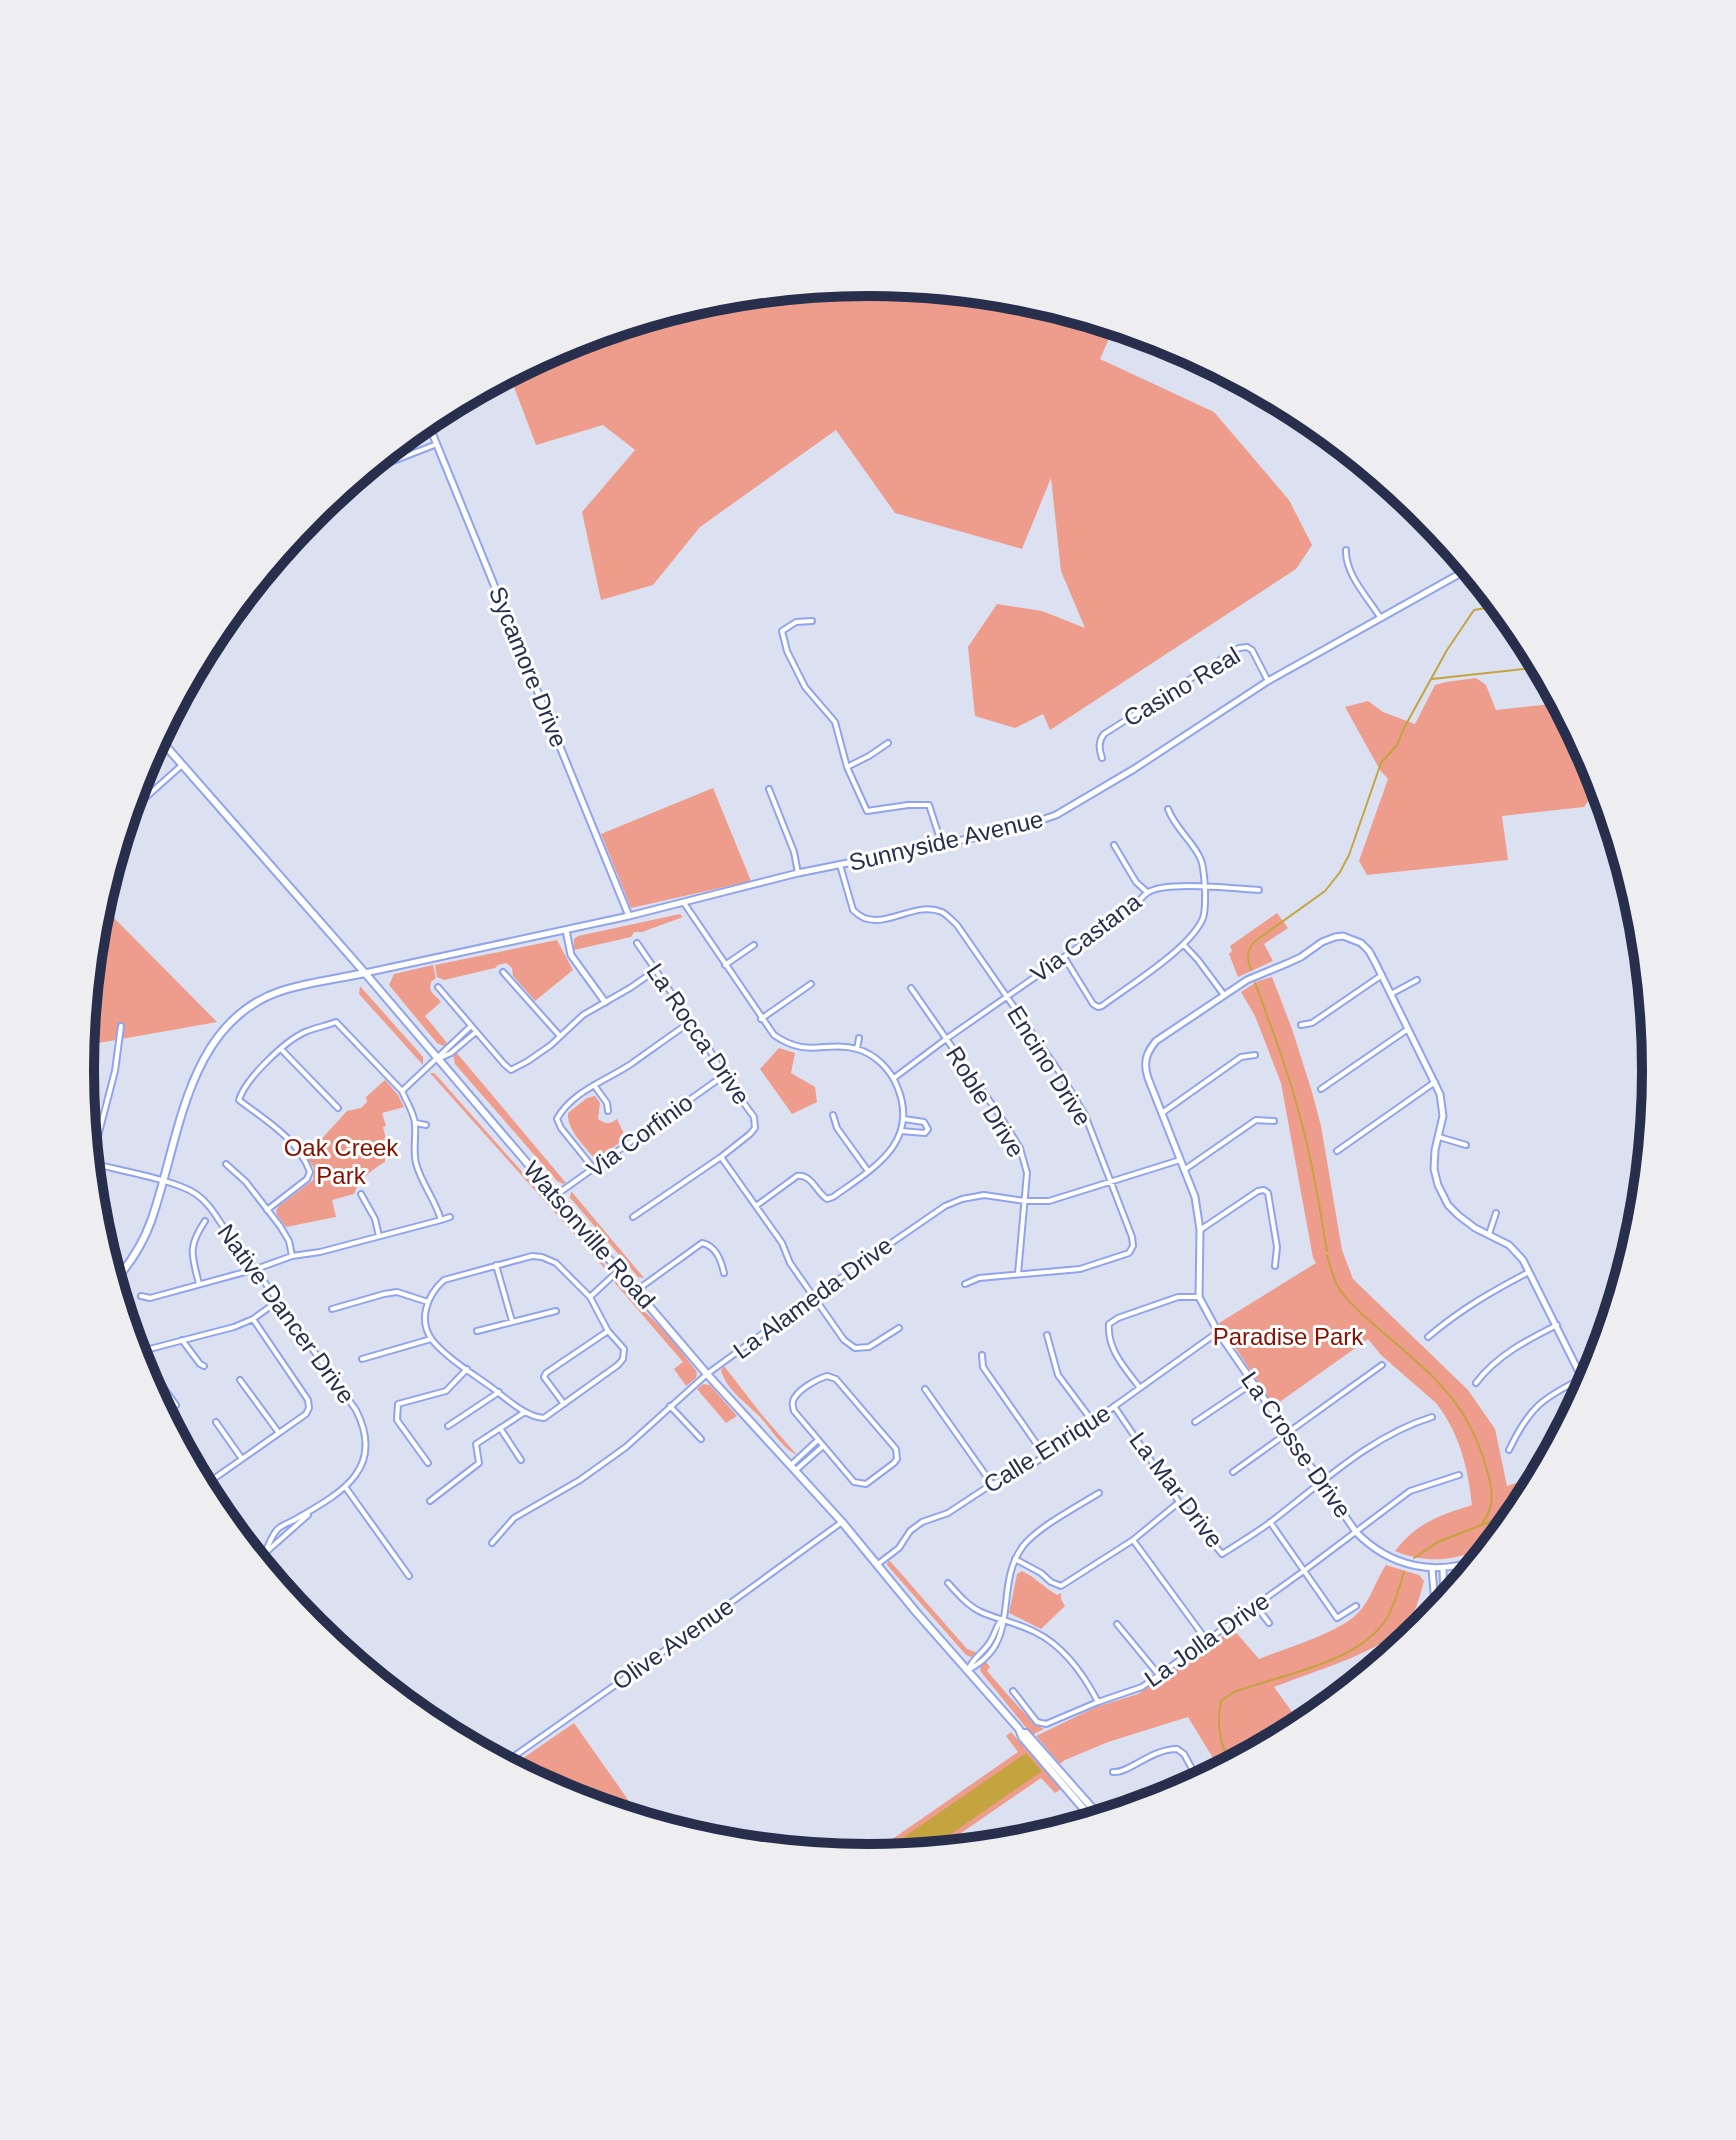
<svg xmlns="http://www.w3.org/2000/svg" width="1736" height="2140" font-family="Helvetica,sans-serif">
	<rect width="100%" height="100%" fill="#dce1f1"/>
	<path fill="#ee9c8c" d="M 868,282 L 1022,297 L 1115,325 L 1100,359 L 1214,412 L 1289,500 L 1312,545 L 1296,569 L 1050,730 L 1043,714 L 1015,728 L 975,716 L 968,647 L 997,604 L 1042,611 L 1085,628 L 1061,571 L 1051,478 L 1022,549 L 895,513 L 836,430 L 700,527 L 653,585 L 601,600 L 582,512 L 635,450 L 603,425 L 536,445 L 514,387 L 427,418 L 567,342 L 715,297 Z
		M 1476,678 L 1486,685 L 1496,710 L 1561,703 L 1575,730 L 1595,792 L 1584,807 L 1502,816 L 1508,860 L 1367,875 L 1359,861 L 1388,779 L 1380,770 L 1345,707 L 1368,701 L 1383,712 L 1415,724 L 1435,685 L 1446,682 Z
		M 713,788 L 751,881 L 631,908 L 601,834 Z
		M 111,913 L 116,920 L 217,1022 L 82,1046 L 94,924 Z
		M 1277,913 L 1288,928 L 1264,944 L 1273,961 L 1238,977 L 1229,954 L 1232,951 L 1230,946 Z
		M 680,914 L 683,917 L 642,932 L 634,932 L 631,937 L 574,950 L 574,939 L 578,936 Z
		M 557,940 L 573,970 L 535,1001 L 513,976 L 512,968 L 506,963 L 498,965 L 495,968 L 444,980 L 437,977 L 435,965 Z
		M 433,965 L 436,978 L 431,982 C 428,994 435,994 441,1002 L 425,1016 L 448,1044 L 443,1046 L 437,1043 L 389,985 L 394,974 Z
		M 1272,977 L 1292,1029 L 1312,1092 L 1321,1126 L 1342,1250 L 1353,1279 L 1468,1390 L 1495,1429 L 1507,1486 L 1540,1475 C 1529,1498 1517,1521 1498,1539 C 1493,1543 1487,1546 1481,1548 C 1453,1562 1424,1563 1395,1551 C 1418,1522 1438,1516 1472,1505 C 1468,1468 1460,1434 1436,1403 L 1381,1355 L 1368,1339 L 1274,1406 L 1219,1323 L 1316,1263 L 1313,1258 L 1281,1083 L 1255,1016 L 1241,992 L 1258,981 Z
		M 360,986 L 423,1057 L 423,1065 L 359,994 Z
		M 779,1048 L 795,1053 L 791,1073 L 815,1087 L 817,1102 L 792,1114 L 760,1069 Z
		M 456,1052 L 566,1183 L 563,1184 L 557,1181 L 455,1064 L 453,1055 Z
		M 430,1073 L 434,1073 L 437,1076 L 604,1264 L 607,1271 Z
		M 385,1080 L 398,1095 L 404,1107 L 382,1113 L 386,1126 L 383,1127 L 386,1139 L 384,1140 L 385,1162 C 371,1170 359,1180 354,1194 L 332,1200 L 336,1217 L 286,1227 L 277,1215 L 276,1210 L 279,1206 L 313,1180 L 314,1168 L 306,1156 L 347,1111 L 361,1108 L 367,1102 L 366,1097 Z
		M 595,1096 L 600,1103 L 598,1119 C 606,1124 609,1125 617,1119 L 626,1138 L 600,1157 L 593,1157 C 583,1144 567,1130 568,1113 L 587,1098 Z
		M 571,1191 L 644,1278 L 638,1277 L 573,1201 L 570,1198 Z
		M 619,1281 C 626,1289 629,1299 638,1306 C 659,1323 680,1349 697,1372 L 696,1378 L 686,1386 L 674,1369 L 683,1362 L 614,1282 Z
		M 724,1366 L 762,1415 L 797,1455 C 781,1448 770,1426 757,1414 C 745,1402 725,1388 721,1370 Z
		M 703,1384 L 710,1385 L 737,1416 L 726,1423 L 697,1389 Z
		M 888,1561 L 890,1561 L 967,1649 L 978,1653 L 971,1657 L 966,1655 L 887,1565 Z
		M 1386,1565 L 1419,1575 L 1424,1581 C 1420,1595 1417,1610 1408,1622 C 1384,1652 1311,1672 1274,1687 L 1303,1727 L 1221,1771 L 1188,1717 L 1108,1742 L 1065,1760 L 1060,1764 L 1036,1736 L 1096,1707 L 1138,1694 L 1233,1629 L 1259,1659 C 1286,1648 1336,1634 1357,1614 C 1371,1601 1375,1581 1386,1565 Z
		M 1022,1571 C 1035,1577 1045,1588 1057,1595 L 1061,1593 L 1061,1599 L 1065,1606 L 1041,1629 L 1009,1613 L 1017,1574 Z
		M 985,1661 L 990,1667 L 987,1671 C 998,1683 1031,1724 1044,1729 L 1032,1735 L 981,1672 L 980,1668 Z
		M 574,1723 L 643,1821 L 566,1798 L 518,1772 L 513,1765 Z
		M 1011,1732 L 1061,1789 L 1055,1793 L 1041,1778 L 935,1851 L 865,1858 L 1018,1752 L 1006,1736 Z"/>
	<path fill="#c3a43e" d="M 1026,1753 L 1042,1771 L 925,1852 L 875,1857 Z"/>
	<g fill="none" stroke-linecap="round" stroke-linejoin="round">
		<path stroke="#c3a43e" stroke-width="2" d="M 1432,679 L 1542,667
			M 1251,970 C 1247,959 1246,952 1254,942 L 1325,891 L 1340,872 L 1349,855 L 1381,763 L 1397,745 L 1404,728 L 1447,650 L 1474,610 L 1492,607 L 1497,600
			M 1255,983 C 1270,1024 1286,1064 1297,1106 C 1311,1154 1319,1202 1327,1251
			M 1327,1255 C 1331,1269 1334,1283 1343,1294 C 1357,1312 1376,1326 1393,1341 C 1438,1380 1469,1406 1486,1467 C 1493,1489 1496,1506 1481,1525
			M 1414,1558 L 1438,1542 L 1489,1522 L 1528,1498
			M 1231,1765 C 1220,1745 1216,1724 1221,1701 L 1234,1692 C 1279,1675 1360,1663 1387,1618 C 1395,1605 1399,1587 1404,1572"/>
		<defs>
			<path id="minor" d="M 357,475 L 437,444
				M 1346,550 C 1345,574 1368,598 1380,617
				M 812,621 L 796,622 L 782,631 L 787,651 L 805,687 L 835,722 L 847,767 L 867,811 L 908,805 L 929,805 L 942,845
				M 1102,758 C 1099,749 1098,742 1104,734 L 1239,648 L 1247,647 L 1252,650 L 1268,681
				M 847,767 L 869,756 L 888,743
				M 769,789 L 794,852 L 798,873
				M 1168,809 C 1176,830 1194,842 1201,860 C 1204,868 1204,878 1205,887
				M 126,815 L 182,765
				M 1114,845 L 1136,882 L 1147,892
				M 840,865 L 853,910 C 856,913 860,916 864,918 C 889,927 916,901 942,912 C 947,915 953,921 957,925 L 1060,1073 L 1085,1115 L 1132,1237 L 1133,1246 L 1129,1253 L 1080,1269 L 979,1278 L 965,1284
				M 684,903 L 774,1035 C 809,1059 824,1040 857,1049 C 875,1054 890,1069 897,1086 C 921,1143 872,1169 833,1197 L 827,1199 C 816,1192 812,1174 797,1176 L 756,1206
				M 1184,945 L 1198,960 L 1224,995
				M 1064,957 L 1093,1004 L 1098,1007 L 1102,1006 C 1130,985 1191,948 1203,918 C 1206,909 1205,897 1205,886
				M 725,965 L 754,945
				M 503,972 L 559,1035
				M 438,987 L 504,1064 L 511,1070 L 528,1061 L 551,1045 L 583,1015 L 630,988 L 656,970
				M 911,988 L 1000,1116 L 1020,1148 L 1027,1173 L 1018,1274
				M 1391,994 L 1417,980
				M 761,1019 L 811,984
				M 1301,1025 L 1312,1023 L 1382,975
				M 281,1049 L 338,1108
				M 857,1049 L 859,1038
				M 440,1058 L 451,1053 L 476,1032
				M 894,1078 L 946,1039 L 1130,911 C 1136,906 1141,897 1147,893 C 1164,880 1237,889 1259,890
				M 594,1085 L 607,1103 L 608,1111
				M 1321,1089 L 1408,1029
				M 1162,1113 L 1241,1057 L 1255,1055
				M 833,1115 L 837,1128 L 868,1171
				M 416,1123 L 426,1125
				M 901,1131 L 925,1133 L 928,1129 L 924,1122 L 904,1119
				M 1439,1137 L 1466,1145
				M 1337,1151 L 1435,1082
				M 721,1157 L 782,1243 L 790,1263 L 844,1340 L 855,1348 L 869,1347 L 899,1328
				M 91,1163 C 117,1170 176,1180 196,1194 C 212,1205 218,1221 230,1236 C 274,1293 314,1352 356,1410 C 386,1469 341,1493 296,1519 C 291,1522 284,1524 279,1528 C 272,1533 268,1547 264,1555
				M 226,1164 L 246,1182 L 280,1226 L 289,1241 L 292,1256
				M 90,1167 L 115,1071 L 121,1026
				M 594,1169 L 561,1128 L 557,1119 C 571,1092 607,1080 631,1064 C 651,1050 671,1035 692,1021
				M 1184,1170 L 1256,1120 L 1274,1121
				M 361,1194 L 375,1219 L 379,1236
				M 556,1195 L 723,1076
				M 267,1210 L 307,1179 L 310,1172 C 298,1139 265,1120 239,1100 C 245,1079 285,1041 305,1032 C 314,1028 326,1026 336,1022 L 401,1090
				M 633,1217 L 721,1157 L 750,1134 L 755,1128 L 754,1117 L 724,1076 L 707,1045 L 637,943
				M 441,1220 L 450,1217
				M 1200,1230 L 1258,1191 L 1264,1190 L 1268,1193 L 1277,1247 L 1275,1266
				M 1489,1234 L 1496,1213
				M 532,1256 L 542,1257 L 556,1263 L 590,1297 L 608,1331 L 624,1349 L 623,1359 L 618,1365 L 544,1418 C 525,1417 506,1398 491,1387 C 473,1374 447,1358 433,1341 C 417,1321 427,1295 444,1280 Z
				M 496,1265 L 512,1321
				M 199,1284 C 192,1255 187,1248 205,1221
				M 1617,1287 L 1620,1293
				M 637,1290 L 702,1243 C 716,1246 721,1260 724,1273
				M 141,1296 L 150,1298 L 256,1269 L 292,1256 L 320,1252 L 441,1220 C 435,1199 421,1183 416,1163 C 413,1150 416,1138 415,1125 C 415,1114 406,1101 402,1091 L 471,1026
				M 590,1297 L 618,1271
				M 332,1309 L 384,1294 L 397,1292 L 428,1302
				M 477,1331 L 556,1311
				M 1047,1335 L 1058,1375 L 1093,1422
				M 1428,1337 C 1461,1309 1491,1292 1529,1272
				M 182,1340 L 200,1364 L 204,1366
				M 138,1352 L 176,1405
				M 134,1353 L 234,1327 L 253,1319 L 278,1301
				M 982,1355 L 983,1367 L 1045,1456
				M 362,1359 L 431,1339
				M 827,1376 L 836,1379 L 896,1449 L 897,1459 L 894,1463 L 866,1484 L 854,1482 L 794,1411 C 793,1406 791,1402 795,1397 C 801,1388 817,1379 827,1376 Z
				M 240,1380 L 279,1433
				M 1476,1383 C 1496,1356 1527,1340 1557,1325
				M 1140,1388 C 1125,1368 1107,1350 1109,1324 L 1118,1318 L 1178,1297 L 1199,1297
				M 925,1389 L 992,1484
				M 564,1404 L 544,1377 L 546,1373 L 608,1331
				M 670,1406 L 701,1439
				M 1114,1406 L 1179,1502 L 1222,1554 C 1238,1544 1254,1534 1268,1524 C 1320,1485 1370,1436 1432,1417
				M 216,1422 L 242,1459
				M 1195,1422 L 1253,1383
				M 448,1426 L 499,1392
				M 500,1428 L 521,1460
				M 182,1450 L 206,1484
				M 1509,1450 C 1529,1408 1542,1398 1583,1378
				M 428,1463 L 397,1420 L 398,1404 L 446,1391 L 467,1369
				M 791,1465 L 818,1440
				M 796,1470 L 823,1446
				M 1233,1472 L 1382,1365
				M 202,1487 L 306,1414 L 309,1408 L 308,1400 L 253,1319
				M 346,1488 L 409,1576
				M 430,1501 L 479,1463 L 476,1444 L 525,1412
				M 1270,1522 L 1337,1618 L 1356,1606
				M 1133,1540 L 1207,1641
				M 492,1543 L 514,1518 L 580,1480 L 626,1447 L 707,1374 L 813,1297 L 945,1206 L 962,1199 L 984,1195 L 1025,1201 L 1049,1201 L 1180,1160
				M 1015,1559 L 1041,1573 L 1051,1582 L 1061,1586 L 1133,1540 L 1178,1503
				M 256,1561 L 308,1515
				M 878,1564 L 899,1548 L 910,1531 L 922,1522 L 948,1513 L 992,1484 L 1015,1475 L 1045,1456 L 1218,1332
				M 948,1583 C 958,1594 968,1606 981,1612 C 999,1620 1018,1623 1035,1632 C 1064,1646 1084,1675 1098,1702
				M 1256,1606 L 1269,1623
				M 1117,1624 L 1159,1675
				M 969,1668 C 974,1657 984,1652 990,1642 C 996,1633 996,1625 1003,1618
				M 968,1670 C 1024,1641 992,1588 1023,1546 C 1038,1527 1078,1506 1099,1493
				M 1013,1691 L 1037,1722 L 1046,1724 L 1098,1702 L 1142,1687 L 1305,1570 L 1410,1491 L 1459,1475
				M 503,1764 L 678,1641 L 842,1522
				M 1113,1772 C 1128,1774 1151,1749 1177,1749 L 1184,1754 L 1197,1778 L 1171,1797"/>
			<path id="tertiary" d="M 426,418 L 629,916
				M 1591,758 L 1641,921
				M 566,930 L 571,955 L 605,1002
				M 365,973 L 629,916 L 798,873 L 1012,830 L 1056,815 L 1134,769 L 1268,681 L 1470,568
				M 1483,1557 C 1437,1578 1390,1567 1356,1532 L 1218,1332 L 1199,1297 L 1200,1230 L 1195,1197 L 1148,1078 C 1143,1063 1146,1053 1156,1041 L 1247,980 L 1288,963 L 1301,957 L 1322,942 L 1335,937 L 1343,936 L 1361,943 L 1369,951 L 1376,964 L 1440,1094 L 1443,1116 L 1435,1150 L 1434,1169 L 1438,1185 L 1448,1205 L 1458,1215 L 1475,1228 L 1509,1245 L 1523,1260 L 1587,1388
				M 1432,1569 L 1436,1615
				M 1443,1569 L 1444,1604"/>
			<path id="secondary" d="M 157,736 L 365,973 L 707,1374 L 842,1522 L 916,1612 L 1019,1729 L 1022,1737 L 1094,1821
				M 113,1283 C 129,1265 143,1244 151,1221 C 180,1140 185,1023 281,991 C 308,982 337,979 365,973
				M 1021,1733 L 1026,1733 L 1102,1819"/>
		</defs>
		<use href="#minor" stroke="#90a4ed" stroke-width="8"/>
		<use href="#tertiary" stroke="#90a4ed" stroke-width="9"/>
		<use href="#secondary" stroke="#90a4ed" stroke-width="10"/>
		<use href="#minor" stroke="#fff" stroke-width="4"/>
		<use href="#tertiary" stroke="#fff" stroke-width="5"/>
		<use href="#secondary" stroke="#fff" stroke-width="6"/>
	</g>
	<g text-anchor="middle" stroke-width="6" stroke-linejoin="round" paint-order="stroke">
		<g font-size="24" fill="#272f4c" stroke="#fff">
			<text transform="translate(528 667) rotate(68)" y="8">Sycamore Drive</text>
			<text transform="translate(1182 687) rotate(-31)" y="8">Casino Real</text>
			<text transform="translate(946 841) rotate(-13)" y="8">Sunnyside Avenue</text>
			<text transform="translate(1086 938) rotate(-37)" y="8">Via Castana</text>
			<text transform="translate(698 1034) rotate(56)" y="8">La Rocca Drive</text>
			<text transform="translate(1049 1066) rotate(58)" y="8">Encino Drive</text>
			<text transform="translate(985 1102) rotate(58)" y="8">Roble Drive</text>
			<text transform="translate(640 1136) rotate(-36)" y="8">Via Corfinio</text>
			<text transform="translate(589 1235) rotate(49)" y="8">Watsonville Road</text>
			<text transform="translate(813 1298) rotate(-36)" y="8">La Alameda Drive</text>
			<text transform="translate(286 1314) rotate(54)" y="8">Native Dancer Drive</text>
			<text transform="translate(1296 1445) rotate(55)" y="8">La Crosse Drive</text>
			<text transform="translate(1047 1449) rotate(-32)" y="8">Calle Enrique</text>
			<text transform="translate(1176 1490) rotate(53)" y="8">La Mar Drive</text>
			<text transform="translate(1207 1640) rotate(-35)" y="8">La Jolla Drive</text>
			<text transform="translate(673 1644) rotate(-35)" y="8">Olive Avenue</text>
		</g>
		<g font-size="24" fill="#881000" stroke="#fff">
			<text x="341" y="1156">Oak Creek<tspan x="341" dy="28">Park</tspan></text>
			<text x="1288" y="1345">Paradise Park</text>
		</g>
	</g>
	<path d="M0 0H1736V2140H0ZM94 1070a774 774 0 1 1 1548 0a774 774 0 1 1-1548 0Z" fill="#eeeef1" fill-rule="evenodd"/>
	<path fill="none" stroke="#272f4c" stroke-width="10" d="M94 1070a774 774 0 1 1 1548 0a774 774 0 1 1-1548 0Z"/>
</svg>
